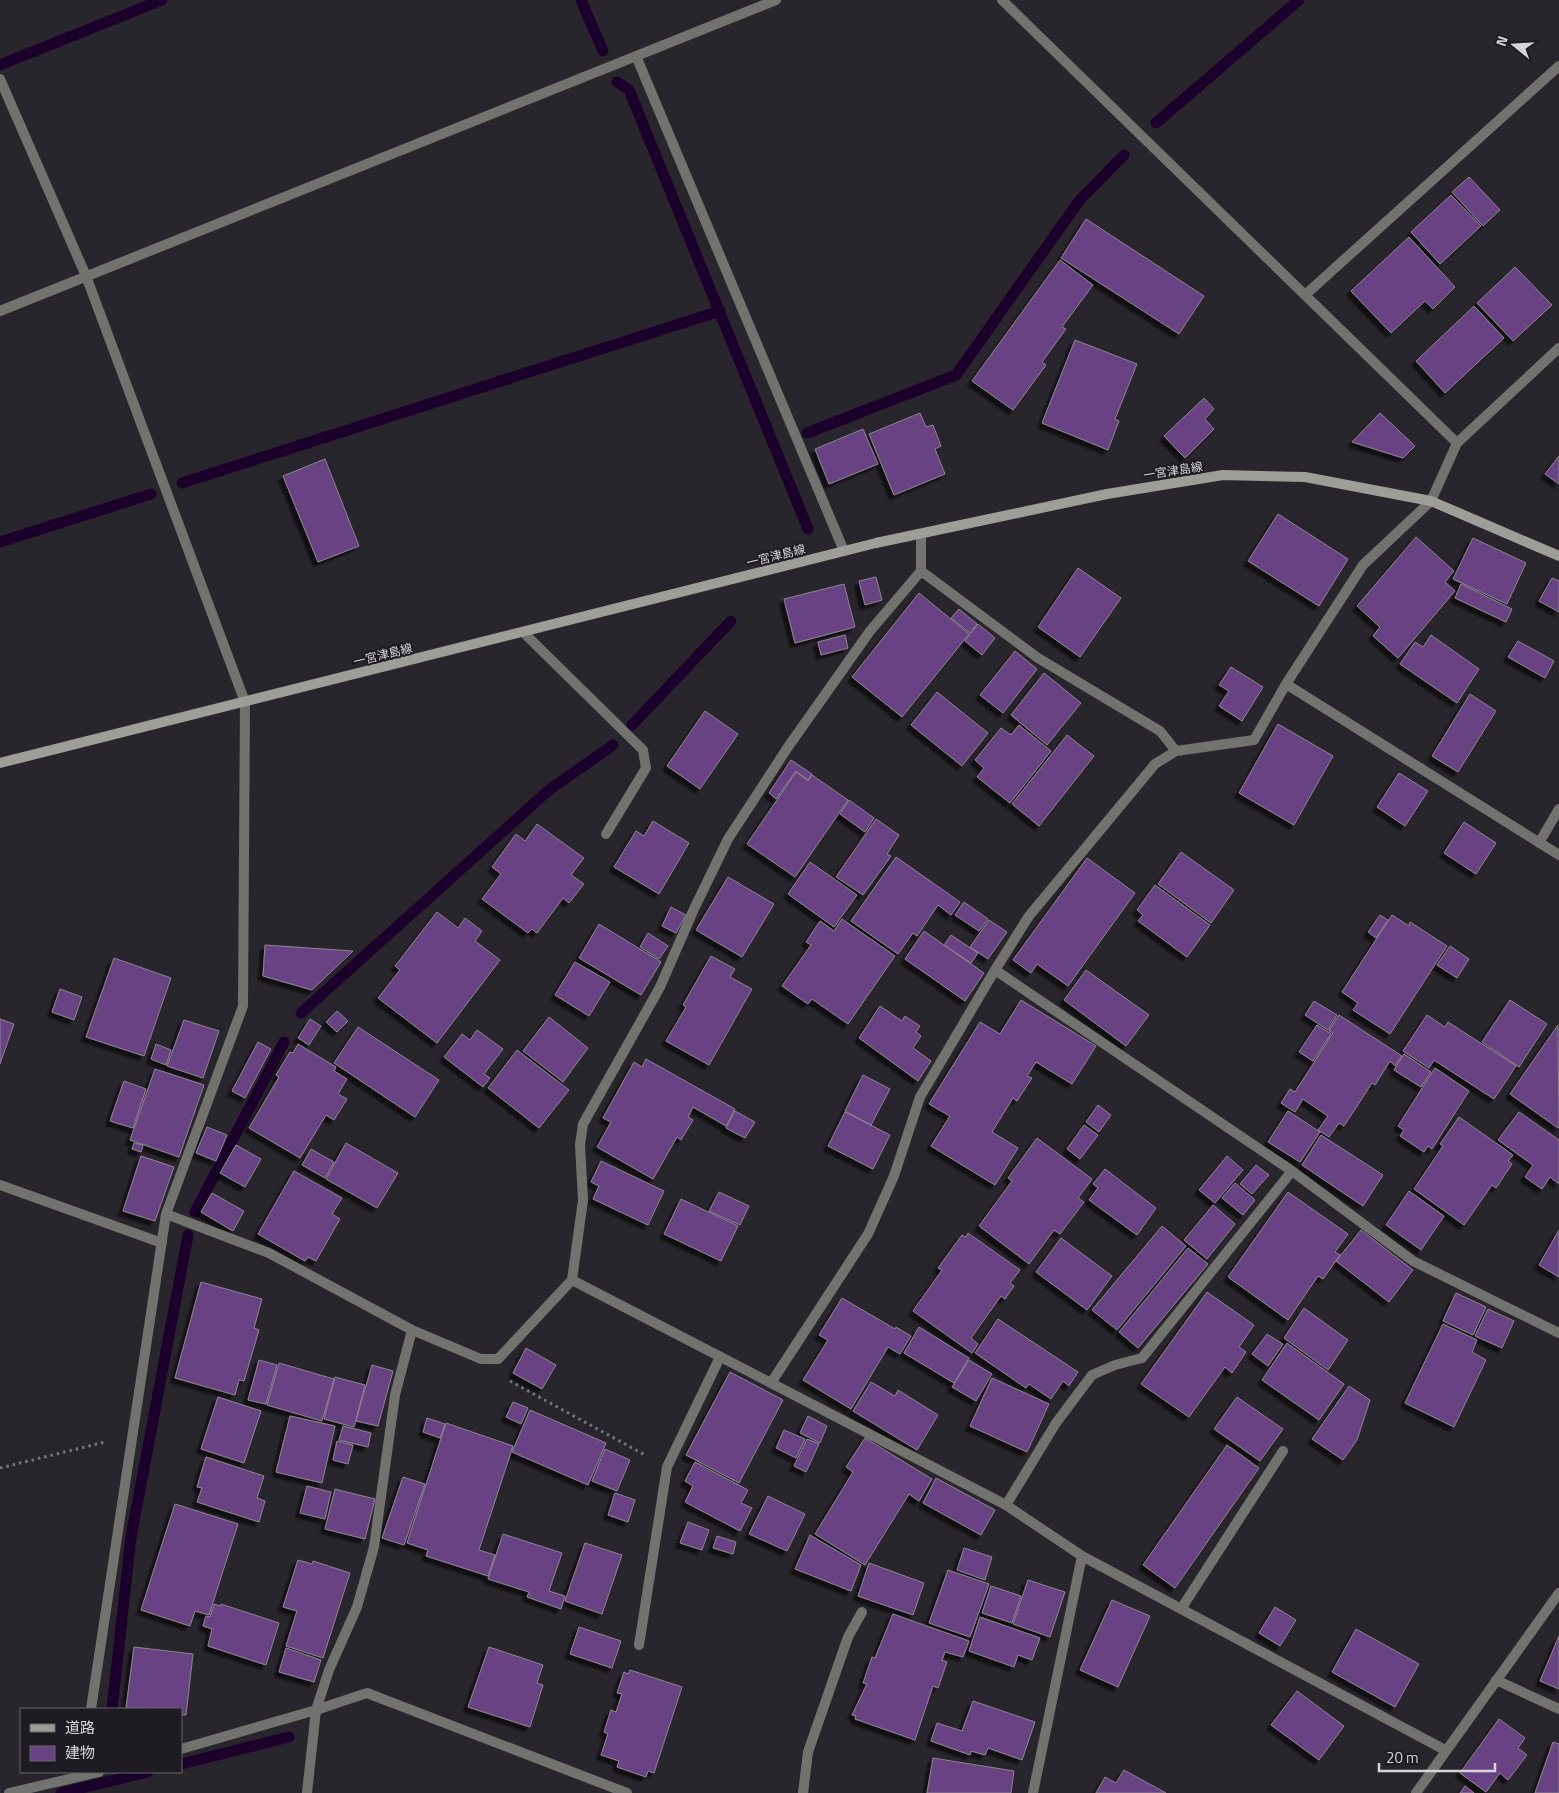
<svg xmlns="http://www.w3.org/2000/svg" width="1559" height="1793" font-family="'Titillium Web','Noto Sans JP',sans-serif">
	<defs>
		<filter id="shadow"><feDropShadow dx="-4.5" dy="4.5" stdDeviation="1" flood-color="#0009"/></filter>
	</defs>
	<rect width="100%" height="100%" fill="#29252c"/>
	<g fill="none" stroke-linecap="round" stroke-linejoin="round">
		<path stroke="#1a002a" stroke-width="11" d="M 581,0 L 603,51
			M 0,65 L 162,0
			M 617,82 L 629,90 L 808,529
			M 1156,123 L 1299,0
			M 807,433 L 956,375 L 1062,225 L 1080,200 L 1124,155
			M 182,483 L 720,311
			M 0,542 L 151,494
			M 632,725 L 731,621
			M 301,1013 L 549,790 L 613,745
			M 195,1212 L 284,1042
			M 112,1709 L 131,1537 L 188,1235
			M 181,1764 L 289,1737
			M 61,1793 L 148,1772"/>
	</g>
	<path fill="#694284" stroke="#8b868f" filter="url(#shadow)" d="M 1469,177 L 1500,210 L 1483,226 L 1452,192 Z
		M 1451,195 L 1481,226 L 1440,264 L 1411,232 Z
		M 1086,219 L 1204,296 L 1179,334 L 1061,258 Z
		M 1409,237 L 1455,287 L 1433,309 L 1425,301 L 1391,333 L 1351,291 Z
		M 1060,260 L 1093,285 L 1062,327 L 1066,329 L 1042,362 L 1046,365 L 1013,410 L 972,381 Z
		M 1515,267 L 1552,305 L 1513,341 L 1477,303 Z
		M 1474,306 L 1504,338 L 1445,393 L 1416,361 Z
		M 1075,340 L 1137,364 L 1115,419 L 1119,421 L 1108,450 L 1042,423 Z
		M 1204,398 L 1214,409 L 1205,419 L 1214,429 L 1185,458 L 1164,436 Z
		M 920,413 L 926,427 L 933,425 L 941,446 L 935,449 L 945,474 L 894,495 L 869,434 Z
		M 1380,413 L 1415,446 L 1403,458 L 1352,442 Z
		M 863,429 L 878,464 L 829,484 L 815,449 Z
		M 1559,456 L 1559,484 L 1545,474 Z
		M 325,459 L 359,546 L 318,562 L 283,476 Z
		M 1278,514 L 1348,559 L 1319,606 L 1248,561 Z
		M 1416,537 L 1454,571 L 1445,582 L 1455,591 L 1398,658 L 1373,636 L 1380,627 L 1357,606 Z
		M 1473,538 L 1526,563 L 1507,604 L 1453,579 Z
		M 1078,568 L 1121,598 L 1080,657 L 1038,627 Z
		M 876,577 L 882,600 L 865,605 L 859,581 Z
		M 1552,578 L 1559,581 L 1559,612 L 1539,601 Z
		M 844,584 L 855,627 L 795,643 L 784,599 Z
		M 1461,584 L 1512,609 L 1506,622 L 1455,598 Z
		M 919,593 L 969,634 L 902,717 L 852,677 Z
		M 959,609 L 977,624 L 970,633 L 951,618 Z
		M 978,624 L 995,638 L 982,655 L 965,641 Z
		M 845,635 L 848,648 L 821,655 L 818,642 Z
		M 1431,635 L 1479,669 L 1457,703 L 1400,664 L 1415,642 L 1423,647 Z
		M 1518,641 L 1554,661 L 1545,678 L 1508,657 Z
		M 1015,651 L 1037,669 L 1003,713 L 980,695 Z
		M 1231,667 L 1263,687 L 1242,721 L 1219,706 L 1229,691 L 1219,685 Z
		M 1044,673 L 1081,703 L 1047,745 L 1011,715 Z
		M 937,692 L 988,733 L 962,766 L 911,725 Z
		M 1470,694 L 1496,711 L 1458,772 L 1432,756 Z
		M 705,711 L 738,734 L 700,789 L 667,766 Z
		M 1278,724 L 1333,756 L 1294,825 L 1239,793 Z
		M 1019,725 L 1051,751 L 1010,803 L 977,777 L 984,768 L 975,760 L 1001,728 L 1011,735 Z
		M 1067,735 L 1094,756 L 1039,826 L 1012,804 Z
		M 791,760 L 812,774 L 808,780 L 796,771 L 776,799 L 769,793 Z
		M 796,772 L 808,781 L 812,775 L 848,800 L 795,877 L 747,844 Z
		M 1399,773 L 1428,791 L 1405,826 L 1377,807 Z
		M 849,800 L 874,818 L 865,832 L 840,814 Z
		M 876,819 L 899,835 L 887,854 L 891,856 L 863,895 L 836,877 Z
		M 653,821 L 689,843 L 659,894 L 614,867 L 636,831 L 644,836 Z
		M 1464,822 L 1496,843 L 1476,874 L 1444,853 Z
		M 537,824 L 584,858 L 571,875 L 584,884 L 569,903 L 563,898 L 537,933 L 532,929 L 528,933 L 482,899 L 501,874 L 492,867 L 516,834 L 525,841 Z
		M 1181,852 L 1234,890 L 1211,923 L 1158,884 Z
		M 896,857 L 960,902 L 951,915 L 938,905 L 917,936 L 913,933 L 898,954 L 851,921 Z
		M 1087,858 L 1135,893 L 1068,986 L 1037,964 L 1031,973 L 1013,960 Z
		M 810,862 L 857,895 L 834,927 L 788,894 Z
		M 728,877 L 774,904 L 742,957 L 696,930 Z
		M 1155,885 L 1210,925 L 1187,957 L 1138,921 L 1143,915 L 1137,910 Z
		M 964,902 L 988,919 L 979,931 L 955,915 Z
		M 671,907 L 686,915 L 676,933 L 662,926 Z
		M 437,912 L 458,928 L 465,918 L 482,931 L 475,941 L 500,960 L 437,1043 L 378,998 L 400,970 L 395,966 Z
		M 1380,915 L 1388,920 L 1376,938 L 1368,932 Z
		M 1392,915 L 1409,926 L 1410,922 L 1447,946 L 1390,1034 L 1353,1010 L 1358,1003 L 1342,992 Z
		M 842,919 L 895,956 L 848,1024 L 812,999 L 808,1004 L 782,986 L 811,945 L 806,942 L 820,921 L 834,931 Z
		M 989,920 L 1007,932 L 988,959 L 970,947 Z
		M 599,924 L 661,962 L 641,995 L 579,958 Z
		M 924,931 L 984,973 L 965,1001 L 905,959 Z
		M 648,933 L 668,946 L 659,959 L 640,947 Z
		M 951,935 L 978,953 L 971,963 L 944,945 Z
		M 265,945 L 353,951 L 312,990 L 263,976 Z
		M 1450,946 L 1469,959 L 1457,978 L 1437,965 Z
		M 711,956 L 735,969 L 730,977 L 752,989 L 709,1065 L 666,1041 L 686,1007 L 683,1005 Z
		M 114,958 L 171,978 L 144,1056 L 86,1037 Z
		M 575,962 L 610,982 L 589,1016 L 555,995 Z
		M 1086,970 L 1149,1015 L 1126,1046 L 1064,1000 Z
		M 60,989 L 82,997 L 74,1020 L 52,1012 Z
		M 1021,1000 L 1096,1046 L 1072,1084 L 1036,1062 L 1027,1076 L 1032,1078 L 1017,1101 L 1013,1098 L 992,1132 L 1018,1148 L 995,1185 L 931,1146 L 950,1116 L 929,1104 L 980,1022 L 1000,1034 Z
		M 1510,1000 L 1547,1024 L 1519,1067 L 1482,1042 Z
		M 1314,1001 L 1337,1015 L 1328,1030 L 1305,1015 Z
		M 880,1006 L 902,1021 L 905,1016 L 920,1026 L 916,1032 L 921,1036 L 913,1048 L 931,1061 L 918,1081 L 859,1038 Z
		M 337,1011 L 348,1021 L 337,1032 L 326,1022 Z
		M 1339,1015 L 1402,1056 L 1395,1066 L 1390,1061 L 1375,1085 L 1372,1083 L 1344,1126 L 1339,1123 L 1329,1137 L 1318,1130 L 1328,1116 L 1303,1099 L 1295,1112 L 1281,1103 L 1290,1089 L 1295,1092 L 1333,1033 L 1329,1031 Z
		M 1427,1015 L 1445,1027 L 1448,1022 L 1516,1066 L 1494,1099 L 1434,1060 L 1429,1068 L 1403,1051 Z
		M 549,1017 L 588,1048 L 563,1082 L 523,1051 Z
		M 0,1019 L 14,1024 L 0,1064 Z
		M 310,1019 L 321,1026 L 309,1045 L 298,1038 Z
		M 184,1020 L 219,1031 L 203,1078 L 167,1066 Z
		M 1317,1025 L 1331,1034 L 1313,1061 L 1299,1052 Z
		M 1558,1025 L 1559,1127 L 1558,1128 L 1510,1094 Z
		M 358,1027 L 439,1080 L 415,1117 L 334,1063 Z
		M 477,1030 L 503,1049 L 484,1074 L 490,1078 L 483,1087 L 444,1057 L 462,1034 L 470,1040 Z
		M 258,1042 L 271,1049 L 245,1098 L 232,1091 Z
		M 156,1044 L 171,1050 L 166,1065 L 151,1059 Z
		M 298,1044 L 336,1067 L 334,1071 L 347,1079 L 338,1094 L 347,1099 L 334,1120 L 326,1115 L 300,1158 L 249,1128 L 279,1077 L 276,1075 L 290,1052 L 293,1053 Z
		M 517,1050 L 569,1090 L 539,1128 L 488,1088 Z
		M 1404,1054 L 1431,1072 L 1421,1087 L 1394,1070 Z
		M 646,1059 L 735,1109 L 726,1126 L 693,1107 L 688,1117 L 693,1120 L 681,1140 L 677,1137 L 653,1179 L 597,1147 L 611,1122 L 603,1118 L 634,1062 L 642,1067 Z
		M 1435,1068 L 1469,1091 L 1432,1149 L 1428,1146 L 1424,1152 L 1400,1136 L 1404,1130 L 1398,1126 Z
		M 155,1069 L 204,1085 L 179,1157 L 130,1140 Z
		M 863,1075 L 890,1089 L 871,1125 L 845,1111 Z
		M 124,1081 L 146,1089 L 133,1128 L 110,1121 Z
		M 1098,1105 L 1111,1115 L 1099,1132 L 1086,1122 Z
		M 735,1111 L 755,1122 L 745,1138 L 726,1128 Z
		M 1288,1111 L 1320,1132 L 1300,1162 L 1268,1142 Z
		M 845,1112 L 890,1135 L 873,1169 L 828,1146 Z
		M 1519,1112 L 1559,1140 L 1559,1184 L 1550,1177 L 1542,1189 L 1525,1177 L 1533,1165 L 1498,1140 Z
		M 1459,1117 L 1513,1155 L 1508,1161 L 1512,1164 L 1496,1188 L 1492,1185 L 1464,1225 L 1414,1189 L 1443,1146 L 1440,1144 Z
		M 1084,1125 L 1098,1135 L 1080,1159 L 1067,1149 Z
		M 207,1127 L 227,1135 L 216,1161 L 196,1153 Z
		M 1321,1135 L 1383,1175 L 1363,1206 L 1302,1165 Z
		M 1037,1138 L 1092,1179 L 1078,1198 L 1084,1202 L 1060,1234 L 1054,1230 L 1029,1264 L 979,1226 L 1012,1181 L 1008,1178 Z
		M 134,1143 L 143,1145 L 141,1152 L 132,1149 Z
		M 346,1143 L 398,1173 L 377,1208 L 326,1179 Z
		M 236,1145 L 261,1159 L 245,1187 L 220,1173 Z
		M 311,1149 L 334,1162 L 325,1178 L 302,1165 Z
		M 141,1156 L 174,1167 L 155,1221 L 123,1211 Z
		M 1227,1156 L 1243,1170 L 1215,1203 L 1199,1190 Z
		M 601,1161 L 664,1191 L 648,1225 L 593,1199 L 599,1186 L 591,1182 Z
		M 1256,1165 L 1269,1175 L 1252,1194 L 1240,1184 Z
		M 1105,1169 L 1156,1208 L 1137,1235 L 1089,1200 L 1098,1188 L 1093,1184 Z
		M 294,1171 L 342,1198 L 332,1214 L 340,1219 L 316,1261 L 308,1257 L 305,1261 L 258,1234 Z
		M 1235,1183 L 1255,1200 L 1243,1215 L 1222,1198 Z
		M 1409,1191 L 1444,1216 L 1421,1250 L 1386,1225 Z
		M 719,1192 L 749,1206 L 740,1225 L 709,1211 Z
		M 1288,1192 L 1348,1234 L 1335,1252 L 1340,1255 L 1323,1279 L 1318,1276 L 1288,1320 L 1228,1277 Z
		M 212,1193 L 244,1211 L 233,1231 L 201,1212 Z
		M 681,1199 L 738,1226 L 721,1261 L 664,1234 Z
		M 1213,1205 L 1235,1224 L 1207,1259 L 1184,1240 Z
		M 1162,1226 L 1186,1246 L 1117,1330 L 1092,1310 Z
		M 1361,1230 L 1413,1270 L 1389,1302 L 1336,1261 Z
		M 1559,1230 L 1559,1277 L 1539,1265 Z
		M 968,1233 L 1020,1270 L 1010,1283 L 1014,1286 L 1005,1299 L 1001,1296 L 971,1338 L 978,1344 L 972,1353 L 913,1311 L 942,1270 L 938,1268 L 962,1235 L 966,1237 Z
		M 1061,1238 L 1112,1276 L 1087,1310 L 1036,1272 Z
		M 1188,1248 L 1208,1264 L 1138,1348 L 1119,1332 Z
		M 201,1282 L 262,1299 L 254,1328 L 259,1330 L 244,1381 L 239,1380 L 235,1395 L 175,1378 Z
		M 1207,1292 L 1254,1325 L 1239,1347 L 1246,1352 L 1232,1373 L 1225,1367 L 1189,1417 L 1141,1384 Z
		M 1456,1293 L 1486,1307 L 1473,1335 L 1443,1321 Z
		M 842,1298 L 895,1329 L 896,1327 L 911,1336 L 900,1354 L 888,1347 L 851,1409 L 803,1380 L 828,1340 L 819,1335 Z
		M 1304,1308 L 1348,1340 L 1328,1370 L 1284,1338 Z
		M 1488,1309 L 1514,1321 L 1502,1348 L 1475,1336 Z
		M 998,1319 L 1078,1372 L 1069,1386 L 1063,1381 L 1051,1399 L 1029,1384 L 1026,1388 L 975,1353 Z
		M 1443,1324 L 1477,1340 L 1472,1352 L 1486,1360 L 1454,1427 L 1405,1403 Z
		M 919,1327 L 969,1358 L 954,1383 L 904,1353 Z
		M 1267,1334 L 1283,1344 L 1268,1366 L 1252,1354 Z
		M 1287,1343 L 1344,1384 L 1319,1420 L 1262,1380 Z
		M 526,1348 L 556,1365 L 542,1389 L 513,1373 Z
		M 259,1360 L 277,1365 L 266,1404 L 248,1400 Z
		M 969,1360 L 992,1374 L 976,1401 L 952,1387 Z
		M 279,1363 L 334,1379 L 322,1421 L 267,1405 Z
		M 372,1365 L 393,1371 L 378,1426 L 356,1421 Z
		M 730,1372 L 783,1400 L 739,1483 L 686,1455 Z
		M 335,1377 L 365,1385 L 354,1427 L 324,1419 Z
		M 992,1378 L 1049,1404 L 1027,1452 L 970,1426 Z
		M 871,1382 L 895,1396 L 898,1390 L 938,1415 L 917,1450 L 853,1411 Z
		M 1349,1386 L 1370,1400 L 1357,1440 L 1343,1460 L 1312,1439 Z
		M 218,1397 L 261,1411 L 244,1463 L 201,1449 Z
		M 1237,1397 L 1283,1429 L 1260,1461 L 1214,1429 Z
		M 513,1402 L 528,1408 L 521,1424 L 506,1417 Z
		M 530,1410 L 606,1443 L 588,1485 L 512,1452 Z
		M 290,1416 L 335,1426 L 322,1483 L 276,1472 Z
		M 808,1416 L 827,1426 L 820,1443 L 800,1433 Z
		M 427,1418 L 445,1424 L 440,1438 L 423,1432 Z
		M 446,1423 L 513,1446 L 479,1550 L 495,1555 L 488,1576 L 426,1556 L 428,1550 L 407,1543 Z
		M 343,1426 L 371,1433 L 368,1447 L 339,1440 Z
		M 784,1430 L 805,1439 L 796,1458 L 776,1448 Z
		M 865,1438 L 932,1479 L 919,1501 L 909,1494 L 865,1565 L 815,1534 L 853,1472 L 846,1467 Z
		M 807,1439 L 819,1444 L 806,1472 L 794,1466 Z
		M 337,1441 L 353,1445 L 348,1464 L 333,1460 Z
		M 1227,1445 L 1259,1468 L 1175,1588 L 1143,1565 Z
		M 605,1449 L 630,1460 L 617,1491 L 592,1481 Z
		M 206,1457 L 264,1476 L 257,1498 L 265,1501 L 259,1522 L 197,1502 L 202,1488 L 197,1487 Z
		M 695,1462 L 748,1490 L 741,1503 L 752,1508 L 740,1531 L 685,1502 L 693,1486 L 685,1481 Z
		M 403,1477 L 425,1484 L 404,1545 L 382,1538 Z
		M 936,1478 L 995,1510 L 981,1535 L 923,1503 Z
		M 307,1486 L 331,1492 L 325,1519 L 300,1513 Z
		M 335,1489 L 375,1499 L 365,1539 L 325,1529 Z
		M 615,1493 L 635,1500 L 628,1522 L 608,1515 Z
		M 768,1496 L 805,1514 L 787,1551 L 749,1534 Z
		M 175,1504 L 238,1524 L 209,1615 L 195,1611 L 190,1626 L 141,1610 Z
		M 688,1522 L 709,1530 L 702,1550 L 680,1543 Z
		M 503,1534 L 562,1553 L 549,1591 L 565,1596 L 561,1609 L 527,1597 L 529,1592 L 488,1579 Z
		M 810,1535 L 861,1565 L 851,1591 L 795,1569 Z
		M 717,1536 L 736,1542 L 733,1554 L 713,1548 Z
		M 585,1543 L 622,1555 L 602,1614 L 565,1601 Z
		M 964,1548 L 992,1557 L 985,1580 L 957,1570 Z
		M 298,1560 L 312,1564 L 313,1561 L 350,1573 L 323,1658 L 286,1646 L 297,1611 L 283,1607 Z
		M 869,1563 L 924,1583 L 913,1615 L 858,1596 Z
		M 948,1570 L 989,1584 L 970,1637 L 929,1623 Z
		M 1028,1580 L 1065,1592 L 1050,1637 L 1013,1624 Z
		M 991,1586 L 1021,1596 L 1012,1623 L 982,1613 Z
		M 1112,1600 L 1150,1616 L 1118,1687 L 1080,1670 Z
		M 214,1604 L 220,1606 L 221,1604 L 279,1623 L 266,1665 L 208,1646 L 212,1629 L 203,1626 L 206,1616 L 210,1617 Z
		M 1275,1607 L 1296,1620 L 1280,1646 L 1259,1633 Z
		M 893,1614 L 969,1641 L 963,1657 L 945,1652 L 942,1660 L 947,1662 L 938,1688 L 933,1686 L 915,1740 L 855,1719 L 856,1716 L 852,1715 L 867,1684 L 863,1683 L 872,1657 L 875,1658 Z
		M 980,1617 L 1040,1638 L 1032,1660 L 1018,1655 L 1014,1667 L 969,1651 Z
		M 579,1627 L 621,1641 L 612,1668 L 570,1654 Z
		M 1356,1629 L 1419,1664 L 1395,1707 L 1332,1672 Z
		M 1559,1636 L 1559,1689 L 1540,1681 Z
		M 134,1647 L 193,1654 L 186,1715 L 181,1715 L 181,1709 L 126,1708 Z
		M 489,1647 L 543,1665 L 537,1683 L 543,1685 L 530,1727 L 468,1707 Z
		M 286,1648 L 321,1660 L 314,1682 L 279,1672 Z
		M 630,1670 L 682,1687 L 654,1773 L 648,1771 L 646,1777 L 617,1767 L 619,1761 L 601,1755 L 608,1734 L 604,1732 L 611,1710 L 616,1712 L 622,1694 L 617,1693 L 624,1672 L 628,1674 Z
		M 1297,1691 L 1344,1726 L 1319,1760 L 1271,1725 Z
		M 973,1701 L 1035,1722 L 1022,1760 L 988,1748 L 985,1755 L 971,1751 L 970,1755 L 931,1741 L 937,1723 L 962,1731 Z
		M 1499,1719 L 1525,1738 L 1518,1748 L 1527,1755 L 1508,1780 L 1500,1773 L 1486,1792 L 1460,1773 Z
		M 1553,1742 L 1559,1744 L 1559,1793 L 1535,1793 Z
		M 933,1758 L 1014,1771 L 1011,1793 L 927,1793 Z
		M 1124,1770 L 1166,1793 L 1096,1793 L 1105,1777 L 1116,1783 Z
		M 1465,1786 L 1474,1793 L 1460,1793 Z"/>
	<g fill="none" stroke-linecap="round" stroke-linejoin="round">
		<path stroke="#78757a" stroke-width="3" stroke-dasharray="2.5 4" stroke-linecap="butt" d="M 510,1381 L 645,1455
			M 0,1468 L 105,1442"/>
		<path stroke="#72726e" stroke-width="10" d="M 524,633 L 643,750 L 646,768 L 606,834
			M 1181,1609 L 1283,1451
			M 639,1645 L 667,1467 L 720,1357
			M 803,1793 L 808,1752 L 848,1637 L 862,1612"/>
		<path stroke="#72726e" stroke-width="10" d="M 1002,0 L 1457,443
			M 636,56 L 844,551
			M 0,79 L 86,276 L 245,702 L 243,1006 L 166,1214 L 91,1709
			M 1305,295 L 1559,66
			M 0,311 L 776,0
			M 921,534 L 921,571 L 1038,658 L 1160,731 L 1176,751
			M 1286,684 L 1559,855
			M 1539,843 L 1559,809
			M 995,970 L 1292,1171 L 1413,1261 L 1559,1333
			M 0,1185 L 162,1243
			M 166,1214 L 269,1253 L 412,1330 L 481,1359 L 498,1359 L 572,1280 L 771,1383 L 868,1234 L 894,1176 L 920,1097 L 995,970 L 1029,916 L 1155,764 L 1176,751 L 1254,740 L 1286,684 L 1363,565 L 1431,501 L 1457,443 L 1559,348
			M 572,1280 L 583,1200 L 580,1145 L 583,1124 L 660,987 L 694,909 L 728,839 L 788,747 L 870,631 L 921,571
			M 771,1383 L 1006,1505 L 1082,1556 L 1445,1750
			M 1006,1505 L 1056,1423 L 1092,1375 L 1115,1365 L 1142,1358 L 1292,1171
			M 1496,1680 L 1559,1709
			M 181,1749 L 316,1710 L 367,1693 L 627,1793
			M 9,1793 L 99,1772
			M 307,1793 L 316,1710 L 329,1670 L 357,1607 L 374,1547 L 395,1395 L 412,1330
			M 1033,1793 L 1082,1556
			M 1416,1793 L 1559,1593"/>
		<path stroke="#9d9e97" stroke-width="10" d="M 0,763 L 876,543 L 1107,494 L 1223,475 L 1305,477 L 1431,501 L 1559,556"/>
	</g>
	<g text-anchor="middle" stroke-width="4" stroke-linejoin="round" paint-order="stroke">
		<g font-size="12" fill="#d6d4d8" stroke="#1f1b22">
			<text transform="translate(1173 471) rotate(-9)" y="4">一宮津島線</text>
			<text transform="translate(776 556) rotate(-14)" y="4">一宮津島線</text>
			<text transform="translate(383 655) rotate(-14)" y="4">一宮津島線</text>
		</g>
	</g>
	<rect x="20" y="1708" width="162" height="65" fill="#1f1b22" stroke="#68656b"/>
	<rect x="30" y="1724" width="25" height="8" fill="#9d9e97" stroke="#68656b"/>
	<text x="65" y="1733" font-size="15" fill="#d6d4d8">道路</text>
	<rect x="30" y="1746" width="25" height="15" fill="#694284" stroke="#68656b"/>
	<text x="65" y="1758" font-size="15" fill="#d6d4d8">建物</text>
	<g transform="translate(1514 45) rotate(288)" stroke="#1f1b22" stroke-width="4" paint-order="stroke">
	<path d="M0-4L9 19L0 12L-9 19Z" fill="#d6d4d8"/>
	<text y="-8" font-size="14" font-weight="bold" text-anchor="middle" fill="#d6d4d8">N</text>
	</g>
	<path d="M1379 1763v8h116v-8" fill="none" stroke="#d6d4d8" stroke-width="2.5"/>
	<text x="1386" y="1763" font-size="15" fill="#d6d4d8" stroke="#1f1b22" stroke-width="4" paint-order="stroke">20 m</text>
</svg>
